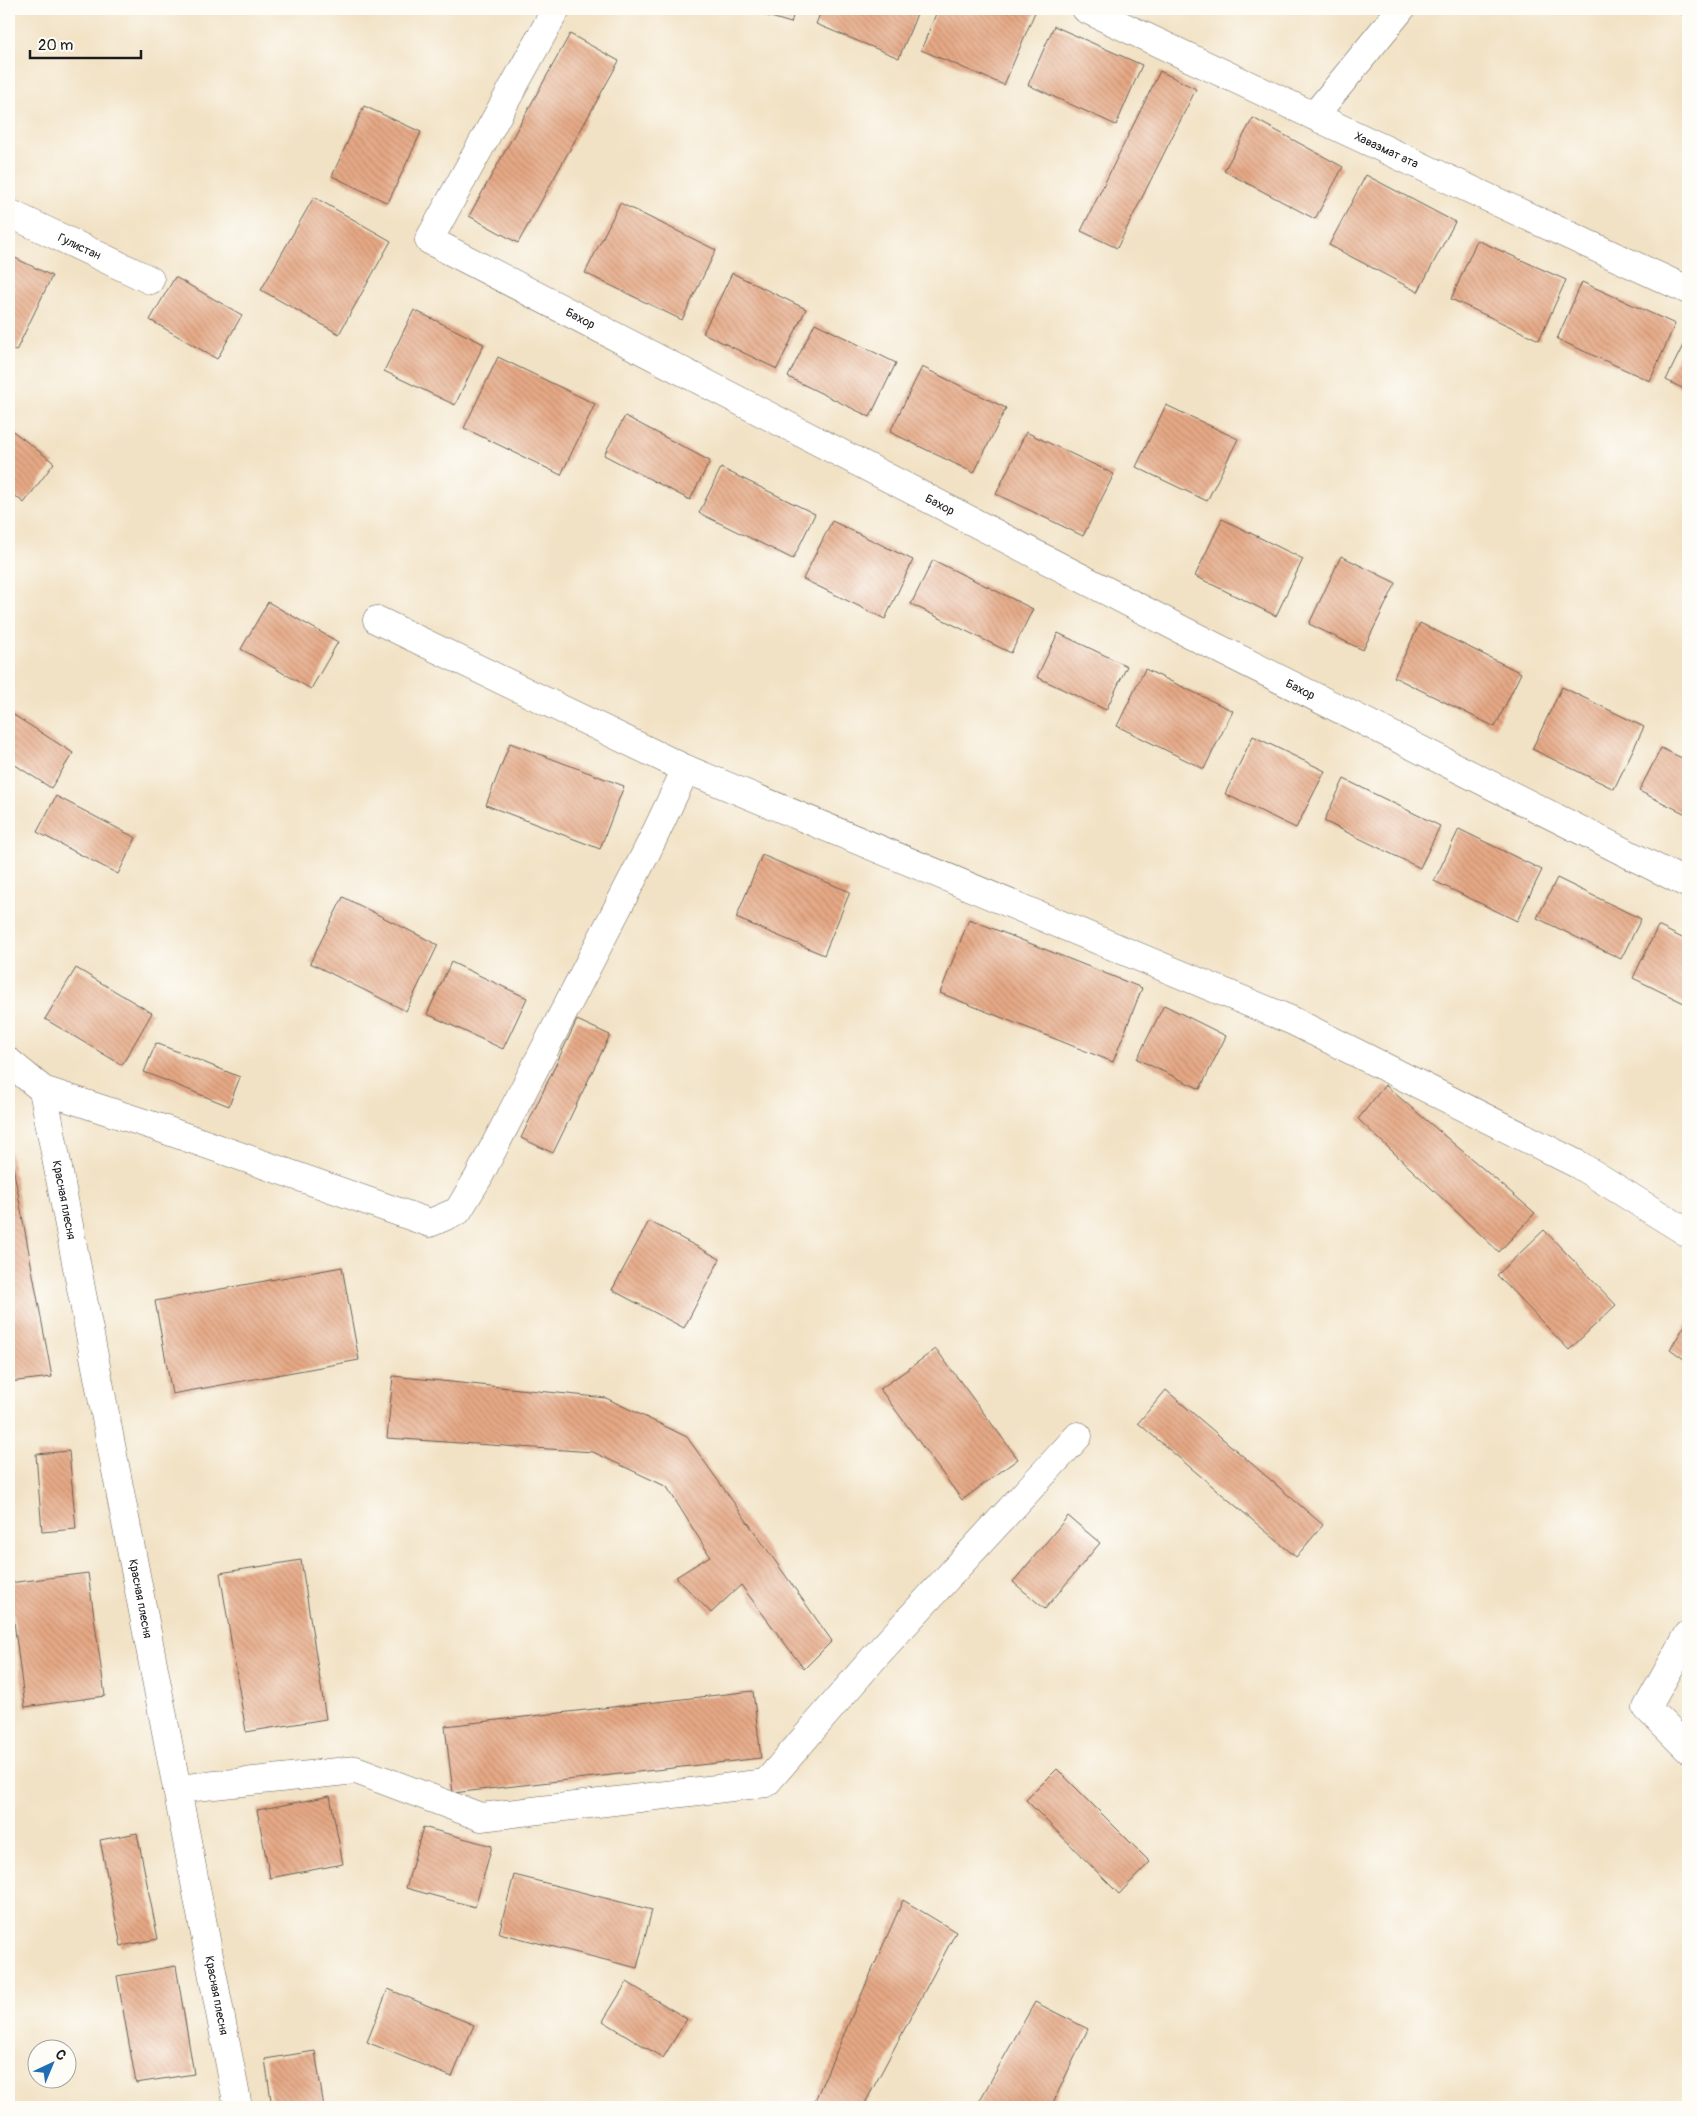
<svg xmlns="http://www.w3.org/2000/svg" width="1697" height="2116" font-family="Pangolin,sans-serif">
	<defs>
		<pattern id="building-back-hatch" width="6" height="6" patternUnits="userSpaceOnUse" patternTransform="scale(1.25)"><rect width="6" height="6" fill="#e5a885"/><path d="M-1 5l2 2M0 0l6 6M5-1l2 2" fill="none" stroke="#c49072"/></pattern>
	</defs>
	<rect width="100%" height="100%" fill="#fdfcf7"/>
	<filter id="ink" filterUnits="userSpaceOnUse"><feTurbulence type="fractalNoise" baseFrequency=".02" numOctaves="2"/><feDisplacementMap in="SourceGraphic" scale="10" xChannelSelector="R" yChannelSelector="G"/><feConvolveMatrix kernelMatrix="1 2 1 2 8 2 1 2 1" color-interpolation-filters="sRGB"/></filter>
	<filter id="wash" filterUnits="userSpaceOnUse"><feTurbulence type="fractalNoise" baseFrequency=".0096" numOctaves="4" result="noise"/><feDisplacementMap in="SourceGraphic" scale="20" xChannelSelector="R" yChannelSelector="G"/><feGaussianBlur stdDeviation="1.12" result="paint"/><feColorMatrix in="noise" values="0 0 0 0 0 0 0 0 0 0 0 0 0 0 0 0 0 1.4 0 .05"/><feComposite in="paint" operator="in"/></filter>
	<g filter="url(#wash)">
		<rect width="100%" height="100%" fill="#f2e2c5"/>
		<g id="blocks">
			<path fill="url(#building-back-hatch)" d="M 744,9 L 795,9 L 791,23 Z
				M 822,9 L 919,9 L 899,58 L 816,24 Z
				M 938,9 L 1026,9 L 1035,12 L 1004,85 L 921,50 Z
				M 1675,9 L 1688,9 L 1688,19 Z
				M 1054,26 L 1142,65 L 1116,125 L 1028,85 Z
				M 570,34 L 619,61 L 518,243 L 469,216 Z
				M 1160,71 L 1196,89 L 1117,248 L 1081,231 Z
				M 364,106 L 421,132 L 388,203 L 332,176 Z
				M 1253,118 L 1343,167 L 1315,219 L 1224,171 Z
				M 1366,175 L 1455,222 L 1418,292 L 1329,245 Z
				M 314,197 L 391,241 L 339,334 L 261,290 Z
				M 620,203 L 716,250 L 682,320 L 585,273 Z
				M 1477,240 L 1566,280 L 1539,340 L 1451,299 Z
				M 9,255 L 52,276 L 16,351 L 9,348 Z
				M 732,273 L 806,309 L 777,369 L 703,333 Z
				M 175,277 L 242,315 L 217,359 L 150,320 Z
				M 1582,282 L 1675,324 L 1650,381 L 1557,339 Z
				M 414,310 L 484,344 L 455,405 L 384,371 Z
				M 815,323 L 896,363 L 870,417 L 788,377 Z
				M 1688,335 L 1688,391 L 1666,380 Z
				M 498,357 L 595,404 L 561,475 L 464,428 Z
				M 922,367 L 1006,408 L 974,473 L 890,432 Z
				M 1166,405 L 1238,439 L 1207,501 L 1136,467 Z
				M 625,416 L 710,461 L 690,500 L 604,455 Z
				M 9,428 L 54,463 L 24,503 L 9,491 Z
				M 1026,432 L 1114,474 L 1083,536 L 996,494 Z
				M 721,468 L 815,514 L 793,559 L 699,513 Z
				M 1222,519 L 1303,559 L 1276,616 L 1195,576 Z
				M 832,521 L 913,560 L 885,619 L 803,579 Z
				M 1341,556 L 1396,583 L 1363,650 L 1309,624 Z
				M 933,560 L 1033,609 L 1011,653 L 911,604 Z
				M 268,602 L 338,642 L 311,689 L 241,649 Z
				M 1420,623 L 1521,673 L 1495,727 L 1394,677 Z
				M 1058,633 L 1127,666 L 1106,710 L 1037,677 Z
				M 1145,669 L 1233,711 L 1204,769 L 1117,726 Z
				M 1562,687 L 1644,727 L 1614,789 L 1532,749 Z
				M 9,712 L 73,753 L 51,788 L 9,761 Z
				M 1253,736 L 1325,771 L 1296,828 L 1225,794 Z
				M 510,743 L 624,786 L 600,849 L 486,805 Z
				M 1661,748 L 1688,761 L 1688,815 L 1639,791 Z
				M 1344,779 L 1440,826 L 1420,868 L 1324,821 Z
				M 56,796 L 136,838 L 118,874 L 37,832 Z
				M 1459,829 L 1542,870 L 1517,921 L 1434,881 Z
				M 762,855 L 850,892 L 824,955 L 736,918 Z
				M 1557,878 L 1641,919 L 1621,959 L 1537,918 Z
				M 343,897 L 438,945 L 406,1011 L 310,963 Z
				M 969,919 L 1142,988 L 1113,1062 L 940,993 Z
				M 1658,926 L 1688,941 L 1688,1005 L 1633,978 Z
				M 451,962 L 527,998 L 503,1049 L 427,1014 Z
				M 76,968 L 152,1013 L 122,1065 L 45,1019 Z
				M 1164,1005 L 1226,1036 L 1200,1089 L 1137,1059 Z
				M 577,1020 L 610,1035 L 553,1153 L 521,1138 Z
				M 156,1043 L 240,1077 L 229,1106 L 144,1072 Z
				M 1385,1085 L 1535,1213 L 1499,1252 L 1358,1119 Z
				M 9,1145 L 52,1377 L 9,1382 Z
				M 649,1221 L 720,1259 L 684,1328 L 612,1290 Z
				M 1544,1230 L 1616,1305 L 1569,1350 L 1497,1275 Z
				M 342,1267 L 359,1360 L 172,1394 L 155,1301 Z
				M 1688,1321 L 1688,1362 L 1670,1349 Z
				M 936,1349 L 1018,1459 L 962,1500 L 880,1389 Z
				M 393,1376 L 606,1398 L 687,1437 L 832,1641 L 804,1669 L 741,1585 L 711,1613 L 676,1577 L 710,1556 L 667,1487 L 593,1452 L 387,1438 Z
				M 1166,1390 L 1323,1525 L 1296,1557 L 1138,1423 Z
				M 69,1451 L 76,1529 L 42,1532 L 36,1454 Z
				M 1068,1516 L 1100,1543 L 1045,1609 L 1013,1582 Z
				M 301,1560 L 326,1719 L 246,1732 L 220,1573 Z
				M 88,1573 L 105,1696 L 25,1707 L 9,1583 Z
				M 753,1691 L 761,1758 L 453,1793 L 445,1726 Z
				M 1057,1769 L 1150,1862 L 1119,1894 L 1026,1800 Z
				M 330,1796 L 343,1864 L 270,1878 L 257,1810 Z
				M 423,1827 L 492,1846 L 475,1907 L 406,1888 Z
				M 137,1833 L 158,1939 L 121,1946 L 100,1840 Z
				M 514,1875 L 652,1910 L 637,1968 L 499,1933 Z
				M 903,1900 L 956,1932 L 863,2107 L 812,2107 Z
				M 176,1966 L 194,2074 L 136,2083 L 117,1976 Z
				M 627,1982 L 687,2019 L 663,2058 L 603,2021 Z
				M 388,1989 L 474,2025 L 452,2077 L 367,2042 Z
				M 1035,2002 L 1088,2029 L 1051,2107 L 976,2107 Z
				M 315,2051 L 324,2107 L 272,2107 L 265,2059 Z"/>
		</g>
	</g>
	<g filter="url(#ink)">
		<use href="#blocks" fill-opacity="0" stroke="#676157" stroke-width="1"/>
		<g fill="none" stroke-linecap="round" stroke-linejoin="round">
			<defs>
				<g id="minor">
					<path id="s1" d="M 556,9 L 429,240 L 1182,630 L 1688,884"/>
					<path id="s2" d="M 1086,9 L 1540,222 L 1688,290"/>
					<path d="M 1314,116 L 1401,9"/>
					<path id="s3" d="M 9,213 L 150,280"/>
					<path d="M 377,620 L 686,769 L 1293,1021 L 1579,1165 L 1688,1233"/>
					<path d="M 9,1062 L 43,1090 L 157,1127 L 430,1223 L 458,1211 L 478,1178 L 647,851 L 686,769"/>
					<path id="s4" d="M 43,1090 L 238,2107"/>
					<path d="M 1688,1635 L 1647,1708 L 1688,1749"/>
					<path d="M 177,1789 L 356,1770 L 481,1817 L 766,1783 L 878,1653 L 1078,1436"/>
				</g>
			</defs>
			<use href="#minor" stroke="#676157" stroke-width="29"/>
			<use href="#minor" stroke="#fff" stroke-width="28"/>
		</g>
	</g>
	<g text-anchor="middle" stroke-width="4" stroke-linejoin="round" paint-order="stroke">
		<g font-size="12" fill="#1c1c1c" stroke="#fdfcf7">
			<text dy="4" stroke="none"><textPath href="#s2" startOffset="332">Хавазмат ата</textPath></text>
			<text dy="4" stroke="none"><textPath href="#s3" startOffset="78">Гулистан</textPath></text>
			<text dy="4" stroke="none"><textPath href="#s1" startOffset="434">Бахор</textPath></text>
			<text dy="4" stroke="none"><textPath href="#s1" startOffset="839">Бахор</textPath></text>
			<text dy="4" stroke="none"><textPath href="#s1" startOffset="1244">Бахор</textPath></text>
			<text dy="4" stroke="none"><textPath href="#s4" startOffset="112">Красная плесня</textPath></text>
			<text dy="4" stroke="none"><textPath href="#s4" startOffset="518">Красная плесня</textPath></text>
			<text dy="4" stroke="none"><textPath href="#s4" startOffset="922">Красная плесня</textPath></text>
		</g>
	</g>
	<rect width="1697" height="2116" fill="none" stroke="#fdfcf7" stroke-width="30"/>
	<g transform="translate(52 2064) rotate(44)"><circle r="24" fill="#fdfcf7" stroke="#a3a29f"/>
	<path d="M0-4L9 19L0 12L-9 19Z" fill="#1f6fb2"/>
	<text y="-8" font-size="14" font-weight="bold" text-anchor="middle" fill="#1c1c1c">С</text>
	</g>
	<path d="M30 50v8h111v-8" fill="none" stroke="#1c1c1c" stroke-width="2.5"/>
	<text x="38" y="50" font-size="15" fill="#1c1c1c" stroke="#fdfcf7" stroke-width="4" paint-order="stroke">20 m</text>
</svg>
